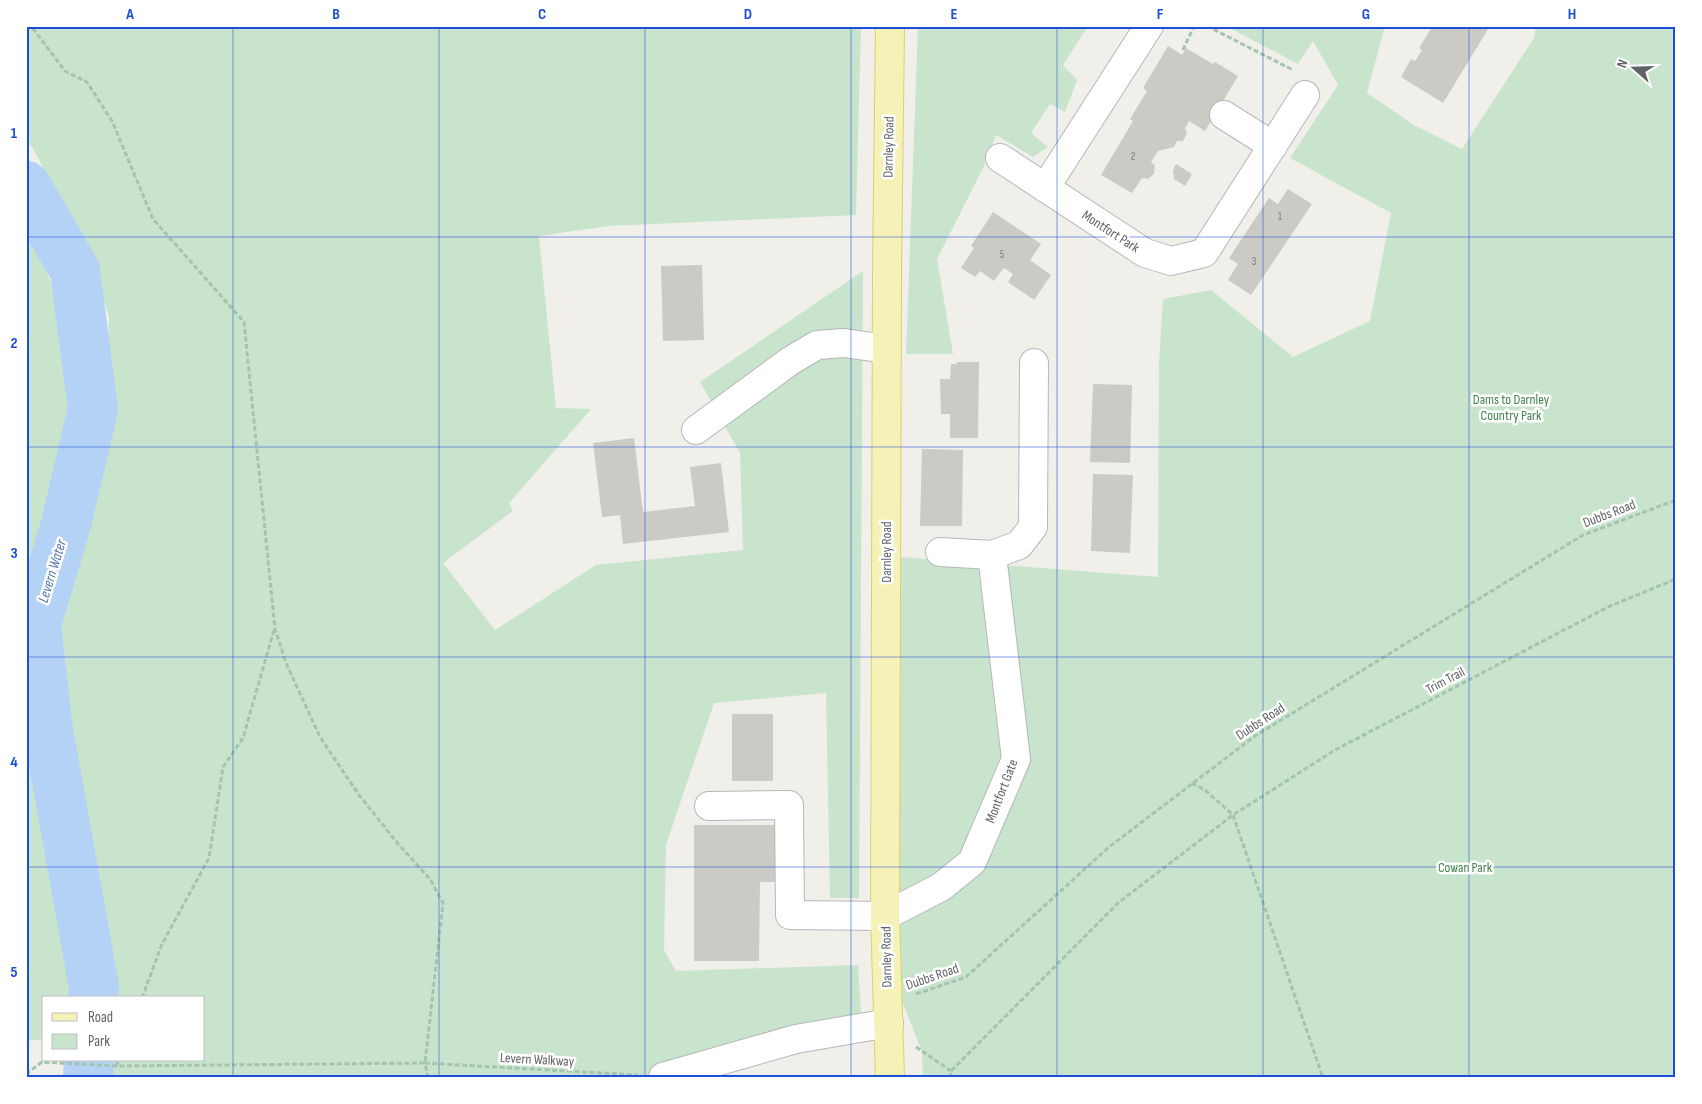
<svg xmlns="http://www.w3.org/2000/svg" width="1702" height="1104" font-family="'Sofia Sans Condensed',sans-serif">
	<rect width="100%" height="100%" fill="#f0efe9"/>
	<path fill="#c9e4cc" d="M 26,26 L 861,26 L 856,215 L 608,226 L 539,236 L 556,408 L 591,409 L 509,503 L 513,511 L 443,563 L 495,630 L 596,565 L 743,550 L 740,453 L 700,382 L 863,271 L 859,898 L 830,898 L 826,693 L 714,703 L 666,845 L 664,950 L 676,971 L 858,965 L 861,1015 L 682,1056 L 661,1078 L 110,1078 L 111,1060 L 204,1060 L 204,998 L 111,998 L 53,689 L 56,589 L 107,420 L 109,316 L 79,232 L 26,136 Z
		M 918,26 L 1088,26 L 1063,65 L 1077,80 L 1065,112 L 1050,104 L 1031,133 L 1048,147 L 1033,157 L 996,135 L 983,168 L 937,259 L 953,354 L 906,354 Z
		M 1226,26 L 1385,26 L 1367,93 L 1414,125 L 1462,149 L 1534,38 L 1536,26 L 1676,26 L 1676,1078 L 923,1078 L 922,1052 L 886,960 L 901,557 L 1158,577 L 1159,362 L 1163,299 L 1211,290 L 1293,357 L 1370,321 L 1391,213 L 1290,158 L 1338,85 L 1313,41 L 1298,64 Z
		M 26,221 L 65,318 L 74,408 L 26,580 Z
		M 26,642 L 62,924 L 74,998 L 44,998 L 44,1039 L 26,1041 Z"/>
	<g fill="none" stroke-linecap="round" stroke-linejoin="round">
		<path stroke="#b4d2f5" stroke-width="50" d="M 26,186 L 75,271 L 93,409 L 66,524 L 36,625 L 48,730 L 94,987 L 93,998
			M 88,1078 L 89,1060"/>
	</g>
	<path fill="#cbcac5" d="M 1436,26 L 1490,26 L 1443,103 L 1401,77 L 1411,59 L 1415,61 L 1422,50 L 1419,48 L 1432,27 L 1435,29 Z
		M 1168,46 L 1182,55 L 1186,48 L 1213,64 L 1215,62 L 1238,76 L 1205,131 L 1189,121 L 1185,128 L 1187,133 L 1183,141 L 1177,141 L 1174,147 L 1158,151 L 1151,162 L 1155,166 L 1154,174 L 1148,179 L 1142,178 L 1132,193 L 1101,175 L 1133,121 L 1130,119 L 1147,91 L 1143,88 Z
		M 1176,164 L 1192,174 L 1185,186 L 1174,179 L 1173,171 Z
		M 1288,189 L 1312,204 L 1251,295 L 1228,280 L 1238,264 L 1229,258 L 1269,198 L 1278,204 Z
		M 993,212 L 1041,244 L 1030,260 L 1051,275 L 1034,300 L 1008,282 L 1013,274 L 1004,268 L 994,281 L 980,271 L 975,277 L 961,268 L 974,248 L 971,246 Z
		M 702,265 L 704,340 L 663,341 L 661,266 Z
		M 957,362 L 979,362 L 978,438 L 950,438 L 950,414 L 941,414 L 940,379 L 950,379 L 951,364 L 957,364 Z
		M 1093,384 L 1132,385 L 1130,463 L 1090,462 Z
		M 634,438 L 643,512 L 695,506 L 690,467 L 721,463 L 729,532 L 623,544 L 620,515 L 602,517 L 593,443 Z
		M 922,449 L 963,450 L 962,526 L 920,526 Z
		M 1093,474 L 1133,475 L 1130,553 L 1091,551 Z
		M 732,714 L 773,714 L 773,781 L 732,781 Z
		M 694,825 L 775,825 L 775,882 L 760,882 L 759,961 L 694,961 Z"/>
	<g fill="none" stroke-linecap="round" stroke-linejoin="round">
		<defs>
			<path id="minor" d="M 1224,115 L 1273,146
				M 1000,158 L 1145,253 L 1171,261 L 1204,253 L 1305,95
				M 1045,188 L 1149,26
				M 696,430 L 790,361 L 817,345 L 844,343 L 886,349
				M 940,552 L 992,555
				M 709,806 L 789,805 L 790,915 L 885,916 L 941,887 L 972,862 L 1016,759 L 992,555 L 1019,545 L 1033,527 L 1034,363
				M 663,1077 L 796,1039 L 889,1023"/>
			<path id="major" d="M 890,1078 L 885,916 L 887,274 L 890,26"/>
		</defs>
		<use href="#minor" stroke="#b5b7bb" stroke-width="30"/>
		<use href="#major" stroke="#e0cd71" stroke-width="30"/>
		<path stroke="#a3c4af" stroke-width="3" stroke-dasharray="5 2.5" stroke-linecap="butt" d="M 1207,26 L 1293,70
			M 1183,50 L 1194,26
			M 1192,783 L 1205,790 L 1233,815 L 1323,1078
			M 916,994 L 966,977 L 1109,847 L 1255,736 L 1583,535 L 1676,500
			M 142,998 L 162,944 L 209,858 L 223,767 L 243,738 L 274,630
			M 916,1047 L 951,1071
			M 116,1066 L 119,1060
			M 26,1074 L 42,1062 L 116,1066 L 425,1063 L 443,903 L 430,879 L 399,845 L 359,795 L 320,737 L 286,663 L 275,629 L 244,322 L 153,219 L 112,121 L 87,82 L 65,71 L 31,26
			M 428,1078 L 425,1063 L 637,1075
			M 951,1078 L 951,1071 L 1118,903 L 1233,815 L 1335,750 L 1608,607 L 1676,579"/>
		<use href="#minor" stroke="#fff" stroke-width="28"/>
		<use href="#major" stroke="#f5f2b8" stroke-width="28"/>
	</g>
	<path fill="none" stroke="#1d4ed8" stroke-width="1" stroke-opacity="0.55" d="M 233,26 L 233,1078M 439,26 L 439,1078M 645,26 L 645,1078M 851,26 L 851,1078M 1057,26 L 1057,1078M 1263,26 L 1263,1078M 1469,26 L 1469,1078M 26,237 L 1676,237M 26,447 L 1676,447M 26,657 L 1676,657M 26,867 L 1676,867"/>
	<g text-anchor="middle" stroke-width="5" stroke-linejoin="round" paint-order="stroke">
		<g font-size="11" fill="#7b7c7e">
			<text x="1133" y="160">2</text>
			<text x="1280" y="220">1</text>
			<text x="1002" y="258">5</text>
			<text x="1254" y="265">3</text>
		</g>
		<g font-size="14" fill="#606267" stroke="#fff">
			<text transform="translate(888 147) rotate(-89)" y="5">Darnley Road</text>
			<text transform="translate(1111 231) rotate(33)" y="5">Montfort Park</text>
			<text transform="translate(1609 513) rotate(-21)" y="5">Dubbs Road</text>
			<text transform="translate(886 552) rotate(-90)" y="5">Darnley Road</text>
			<text transform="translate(1445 680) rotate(-28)" y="5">Trim Trail</text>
			<text transform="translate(1260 721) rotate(-33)" y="5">Dubbs Road</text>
			<text transform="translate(1001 791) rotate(-69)" y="5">Montfort Gate</text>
			<text transform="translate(886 957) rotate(-91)" y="5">Darnley Road</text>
			<text transform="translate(932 976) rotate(-19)" y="5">Dubbs Road</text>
			<text transform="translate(537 1059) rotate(3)" y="5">Levern Walkway</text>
		</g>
		<g font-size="14" fill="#42834c" stroke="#fff">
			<text x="1511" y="404">Dams to Darnley<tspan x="1511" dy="16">Country Park</tspan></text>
			<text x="1465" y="872">Cowan Park</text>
		</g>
		<g font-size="15" font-style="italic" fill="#5477ae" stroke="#fff">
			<text transform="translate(52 571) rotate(-73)" y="5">Levern Water</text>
		</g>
	</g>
	<rect width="1702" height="1104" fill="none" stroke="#ffffff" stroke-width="55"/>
	<rect x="42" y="996" width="162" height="65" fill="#ffffff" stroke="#bfc0c2"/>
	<rect x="52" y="1013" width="25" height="8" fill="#f5f2b8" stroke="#bfc0c2"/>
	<text x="88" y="1022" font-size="15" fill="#606267">Road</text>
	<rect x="52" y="1034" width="25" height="15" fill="#c9e4cc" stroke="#bfc0c2"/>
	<text x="88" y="1046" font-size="15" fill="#606267">Park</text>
	<g transform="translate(1634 68) rotate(290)" stroke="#ffffff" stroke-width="4" paint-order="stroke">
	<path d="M0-4L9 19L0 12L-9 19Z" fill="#606267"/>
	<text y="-8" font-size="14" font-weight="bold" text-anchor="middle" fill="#606267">N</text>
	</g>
	<rect x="28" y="28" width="1646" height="1048" fill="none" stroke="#1d4ed8" stroke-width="2"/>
	<g font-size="16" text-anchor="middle" font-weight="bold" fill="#1d4ed8">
		<text x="130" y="19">A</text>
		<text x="336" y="19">B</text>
		<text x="542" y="19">C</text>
		<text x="748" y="19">D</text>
		<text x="954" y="19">E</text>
		<text x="1160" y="19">F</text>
		<text x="1366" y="19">G</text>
		<text x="1572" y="19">H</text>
		<text x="14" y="138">1</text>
		<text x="14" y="348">2</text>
		<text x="14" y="558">3</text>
		<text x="14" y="767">4</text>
		<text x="14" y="977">5</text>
	</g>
</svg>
